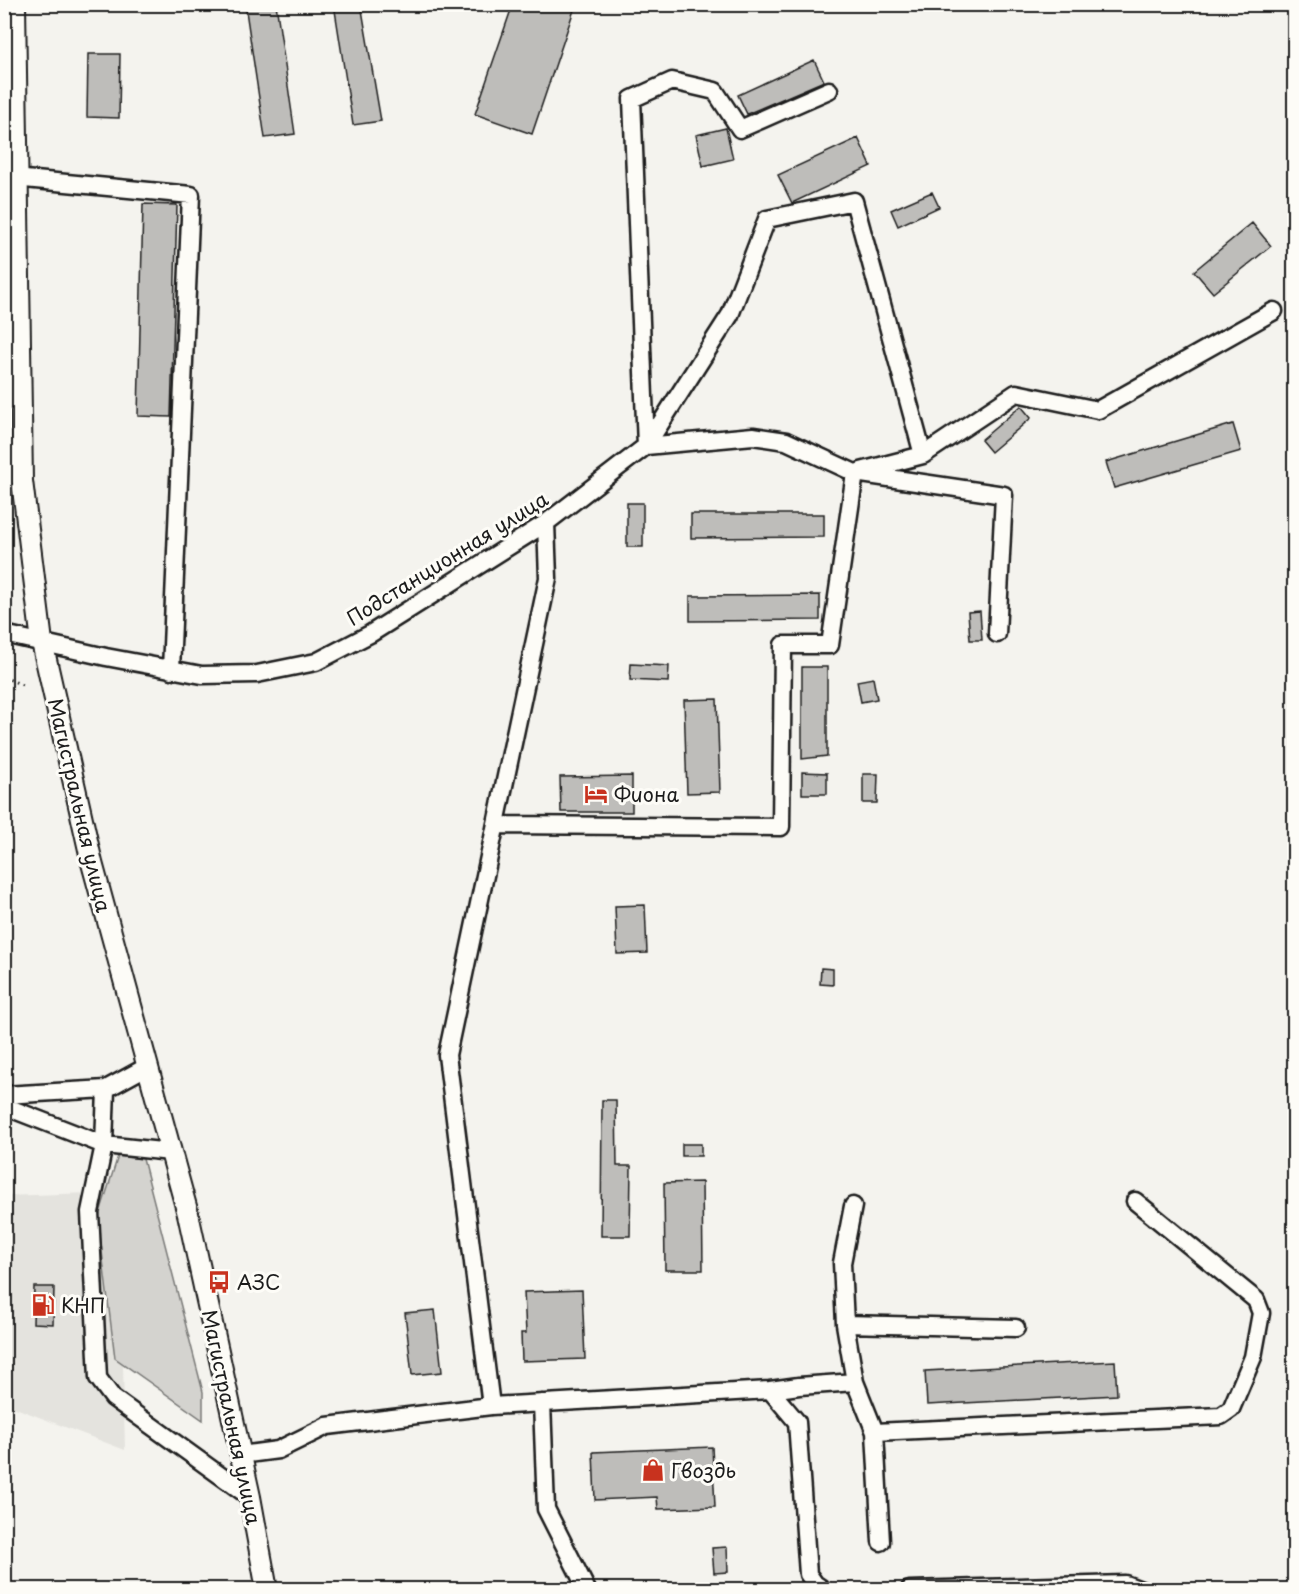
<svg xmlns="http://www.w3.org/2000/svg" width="1299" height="1594" font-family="'Playpen Sans',sans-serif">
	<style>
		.built { fill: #e4e3de }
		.green { fill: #d4d3cf; stroke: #787876; stroke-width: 1.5 }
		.building { fill: #bebdba; stroke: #1c1c1c; stroke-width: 1.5 }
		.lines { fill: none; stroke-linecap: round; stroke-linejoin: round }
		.minor-casing { stroke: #1c1c1c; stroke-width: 21 }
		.major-casing { stroke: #1c1c1c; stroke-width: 24 }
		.path { stroke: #1c1c1c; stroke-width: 3; stroke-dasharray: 1.5 4.5; stroke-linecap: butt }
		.minor { stroke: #fdfcf7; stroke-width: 16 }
		.major { stroke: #fdfcf7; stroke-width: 20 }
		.labels { text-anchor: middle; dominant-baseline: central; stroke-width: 6; stroke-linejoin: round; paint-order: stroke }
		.street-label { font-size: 20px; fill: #1c1c1c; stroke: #fdfcf7 }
		.poi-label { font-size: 20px; fill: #1c1c1c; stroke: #fdfcf7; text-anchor: start }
	</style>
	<rect width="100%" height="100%" fill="#f4f3ee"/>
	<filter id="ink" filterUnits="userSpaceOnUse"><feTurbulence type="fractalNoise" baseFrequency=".0167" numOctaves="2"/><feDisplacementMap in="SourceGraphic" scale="12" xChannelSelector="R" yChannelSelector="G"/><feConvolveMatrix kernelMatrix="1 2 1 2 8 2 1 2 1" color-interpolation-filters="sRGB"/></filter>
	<g filter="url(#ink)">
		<path class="built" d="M 119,1192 L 125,1450 L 5,1404 L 4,1196 Z"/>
		<path class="green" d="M 118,1156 L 143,1159 L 203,1392 L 203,1420 L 115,1358 L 98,1219 Z"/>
		<path class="building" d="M 245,4 L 276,4 L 295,134 L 265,138 Z
			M 334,4 L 361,4 L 381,121 L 353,125 Z
			M 513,4 L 576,4 L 532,134 L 475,114 Z
			M 88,54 L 120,54 L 119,118 L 87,117 Z
			M 814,60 L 824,81 L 747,114 L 738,95 Z
			M 726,128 L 733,159 L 703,166 L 696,135 Z
			M 858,138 L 871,166 L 792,203 L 778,175 Z
			M 932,192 L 939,207 L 898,226 L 891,210 Z
			M 143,204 L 177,205 L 171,417 L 138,416 Z
			M 1252,223 L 1271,246 L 1213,293 L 1194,271 Z
			M 1021,406 L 1031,418 L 991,452 L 981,440 Z
			M 1233,424 L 1241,451 L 1114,488 L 1106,462 Z
			M 627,503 L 643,503 L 643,547 L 627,547 Z
			M 691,514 L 824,514 L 824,537 L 691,538 Z
			M 820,595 L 820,620 L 690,621 L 690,596 Z
			M 980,611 L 982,640 L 970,640 L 968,612 Z
			M 631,664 L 669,666 L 668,682 L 630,680 Z
			M 802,667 L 827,667 L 827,756 L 802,759 Z
			M 873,678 L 877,699 L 861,702 L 857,681 Z
			M 717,699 L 720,792 L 687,793 L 684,700 Z
			M 802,772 L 827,773 L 827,794 L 802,794 Z
			M 863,774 L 878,774 L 877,803 L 863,803 Z
			M 632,776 L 632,812 L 561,812 L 560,777 Z
			M 645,905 L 647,953 L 617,954 L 615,906 Z
			M 821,968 L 833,969 L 833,985 L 820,984 Z
			M 602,1100 L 616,1100 L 617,1166 L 631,1166 L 630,1236 L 601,1236 Z
			M 682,1144 L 701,1144 L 701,1156 L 682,1156 Z
			M 702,1182 L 703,1270 L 665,1270 L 664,1183 Z
			M 34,1287 L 54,1287 L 53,1324 L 33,1323 Z
			M 582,1290 L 585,1359 L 522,1361 L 521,1333 L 526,1333 L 524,1292 Z
			M 435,1310 L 442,1372 L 412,1375 L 405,1313 Z
			M 1115,1361 L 1117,1395 L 927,1405 L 925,1371 Z
			M 712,1447 L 715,1507 L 658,1509 L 657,1497 L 595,1500 L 593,1452 Z
			M 727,1547 L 728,1572 L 714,1573 L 712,1548 Z"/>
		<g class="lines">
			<g class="minor-casing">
				<path id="minor" d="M 4,177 L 191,195 L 171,670
					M 646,446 L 730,315 L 767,219 L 854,201 L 923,455 L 861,471
					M 646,446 L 632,99 L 672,81 L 715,91 L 740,129 L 829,90
					M 923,455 L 1016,393 L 1098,410 L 1274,311
					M 4,634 L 106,657 L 202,675 L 257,674 L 316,662 L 370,634 L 546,523 L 646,446 L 753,436 L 786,441 L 855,473 L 1004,495 L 997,634
					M 496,825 L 781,827 L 783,645 L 830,645 L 855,473
					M 106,1089 L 104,1145 L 90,1212 L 98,1378 L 113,1398 L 250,1497
					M 4,1095 L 106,1089 L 148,1066
					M 4,1106 L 104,1145 L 171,1152
					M 845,1324 L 1016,1328
					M 855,1382 L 875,1432 L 881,1542
					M 770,1390 L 799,1386 L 855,1382 L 845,1324 L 842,1263 L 853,1206
					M 542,1403 L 546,1509 L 587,1590
					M 491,1406 L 447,1055 L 548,578 L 546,523
					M 875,1432 L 1221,1416 L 1231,1409 L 1253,1357 L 1261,1313 L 1256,1300 L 1135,1201
					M 240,1455 L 278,1450 L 327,1426 L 491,1406 L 770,1390 L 797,1422 L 808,1574 L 815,1584 L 824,1590
					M 909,1590 L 1125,1584 L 1141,1590"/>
			</g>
			<g class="major-casing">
				<path id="major" d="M 15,4 L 22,481 L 42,642 L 92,863 L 188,1214 L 250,1497 L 267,1590"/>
			</g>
			<path class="path" d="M 4,677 L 22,685"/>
			<use href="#minor" class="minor"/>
			<use href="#major" class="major"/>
		</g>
	</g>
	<defs>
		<g id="hotel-bare" transform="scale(1.8)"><path d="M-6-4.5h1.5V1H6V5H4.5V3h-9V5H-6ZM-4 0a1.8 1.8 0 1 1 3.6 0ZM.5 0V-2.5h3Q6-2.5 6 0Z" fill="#c8321e" stroke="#fdfcf7" stroke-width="2.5" paint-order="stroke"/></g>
		<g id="bus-bare" transform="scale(1.8)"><path d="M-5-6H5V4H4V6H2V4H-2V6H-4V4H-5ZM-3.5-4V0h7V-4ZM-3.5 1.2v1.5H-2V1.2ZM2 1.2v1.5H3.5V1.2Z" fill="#c8321e" stroke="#fdfcf7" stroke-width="2.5" paint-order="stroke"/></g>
		<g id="fuel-bare" transform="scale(1.8)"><path d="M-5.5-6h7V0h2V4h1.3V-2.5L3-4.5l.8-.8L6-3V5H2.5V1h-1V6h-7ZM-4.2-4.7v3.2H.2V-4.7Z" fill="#c8321e" stroke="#fdfcf7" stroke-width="2.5" paint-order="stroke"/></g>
		<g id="shop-bare" transform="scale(1.8)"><path d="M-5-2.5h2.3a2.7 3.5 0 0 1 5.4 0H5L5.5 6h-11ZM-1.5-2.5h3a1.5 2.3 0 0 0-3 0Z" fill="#c8321e" stroke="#fdfcf7" stroke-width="2.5" paint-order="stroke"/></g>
	</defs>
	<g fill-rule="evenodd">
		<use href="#hotel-bare" x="596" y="794"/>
		<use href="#bus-bare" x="219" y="1282"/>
		<use href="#fuel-bare" x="43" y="1305"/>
		<use href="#shop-bare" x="653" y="1470"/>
	</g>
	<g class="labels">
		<g class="street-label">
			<text transform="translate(447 558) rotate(-32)">Подстанционная улица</text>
			<text transform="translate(80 805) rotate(77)">Магистральная улица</text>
			<text transform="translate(232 1417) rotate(78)">Магистральная улица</text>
		</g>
		<g class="poi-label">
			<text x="614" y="794">Фиона</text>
			<text x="237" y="1282">АЗС</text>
			<text x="61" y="1305">КНП</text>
			<text x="671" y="1470">Гвоздь</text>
		</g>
	</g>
	<rect width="1299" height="1594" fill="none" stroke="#fdfcf7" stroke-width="24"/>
	<rect x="12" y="12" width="1275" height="1570" fill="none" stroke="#1c1c1c" stroke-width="2" filter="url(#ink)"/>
</svg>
